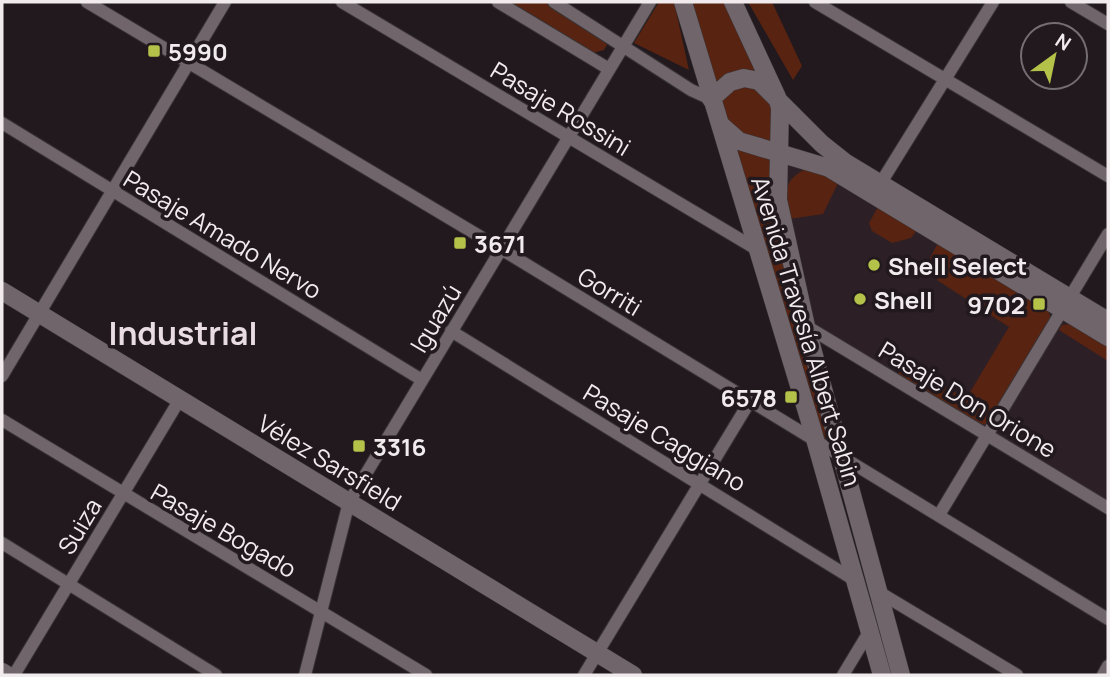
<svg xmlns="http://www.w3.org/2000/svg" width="1110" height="677" font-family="Manrope,sans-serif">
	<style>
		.built { fill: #2d1f26 }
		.green { fill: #592311 }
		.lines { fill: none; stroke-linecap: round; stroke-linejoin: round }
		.street-casing { stroke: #383335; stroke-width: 14 }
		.secondary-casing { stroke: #383335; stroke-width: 19 }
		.street { stroke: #6f656a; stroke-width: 12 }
		.secondary { stroke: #6f656a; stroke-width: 18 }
		.poi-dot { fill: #b4c24a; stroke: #21191d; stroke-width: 2.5 }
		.labels { text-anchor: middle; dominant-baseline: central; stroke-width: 7; stroke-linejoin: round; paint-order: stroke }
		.poi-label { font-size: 24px; font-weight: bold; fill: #f1ebee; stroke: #21191d; text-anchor: start }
		.street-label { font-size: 24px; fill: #f1ebee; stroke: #21191d }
		.district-label { font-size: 32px; font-weight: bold; fill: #e9dde3; stroke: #21191d }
	</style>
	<rect width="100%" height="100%" fill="#21191d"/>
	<path class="built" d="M 778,152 L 801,158 L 1108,337 L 1108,508 L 806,326 Z"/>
	<path class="green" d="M 509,2 L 551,2 L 608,43 L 604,50 L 593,53 Z
		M 659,2 L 674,2 L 689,70 L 634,43 Z
		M 683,2 L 733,2 L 769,74 L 777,170 L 841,455 L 815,441 Z
		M 748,2 L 772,2 L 802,66 L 793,80 Z
		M 806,169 L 821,173 L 838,183 L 823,214 L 789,219 C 785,195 782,180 806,169 Z
		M 878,207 L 917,230 L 911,238 L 892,243 L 872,231 L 869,223 Z
		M 938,243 L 1048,310 L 1051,319 L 989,424 L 977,425 L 896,377 L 905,362 L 966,399 L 1009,327 L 937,280 L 944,267 L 930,258 Z
		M 1072,324 L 1108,346 L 1108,361 L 1059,330 L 1062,325 Z"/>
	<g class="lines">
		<g class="street-casing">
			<path id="street" d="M 87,2 L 501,249 L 1108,619
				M 342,2 L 758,250
				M 498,2 L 609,69
				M 554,2 L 691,90 L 711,99
				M 815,2 L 1108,176
				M 1071,2 L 1108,24
				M 2,123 L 422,380
				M 877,189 L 993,2
				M 806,326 L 1108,508
				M 451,331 L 856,581
				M 2,376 L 225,2
				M 2,420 L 426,675
				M 939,515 L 1108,234
				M 2,543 L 216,675
				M 877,591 L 1017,675
				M 14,675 L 180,399
				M 305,675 L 349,502 L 650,2
				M 584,675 L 750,401
				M 843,675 L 869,632
				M 1103,675 L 1108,666"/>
		</g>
		<g class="secondary-casing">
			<path id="secondary" d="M 683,2 L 811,425 L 882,675
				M 733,2 L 777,97 L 780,108 L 778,200 L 806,326 L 901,675
				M 711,99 L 730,82 L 744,78 L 759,81 L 822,144 L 846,163 L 1108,321
				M 722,126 L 739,141 L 829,168 L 1108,337
				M 2,291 L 633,675
				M 2,672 L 7,675"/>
		</g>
		<use href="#street" class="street"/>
		<use href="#secondary" class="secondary"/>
	</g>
	<g class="poi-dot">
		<rect x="147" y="44" width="14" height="14" rx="3.5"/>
		<rect x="453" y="236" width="14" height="14" rx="3.5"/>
		<circle cx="874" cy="265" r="7"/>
		<circle cx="860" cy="299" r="7"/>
		<rect x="1032" y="297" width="14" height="14" rx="3.5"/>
		<rect x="784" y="390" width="14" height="14" rx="3.5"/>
		<rect x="352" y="439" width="14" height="14" rx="3.5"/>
	</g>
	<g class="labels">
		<g class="poi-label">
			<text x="168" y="51">5990</text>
			<text x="474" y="243">3671</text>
			<text x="888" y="265">Shell Select</text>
			<text x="874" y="299">Shell</text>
			<text x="1025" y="304" text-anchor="end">9702</text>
			<text x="777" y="397" text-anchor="end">6578</text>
			<text x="373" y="446">3316</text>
		</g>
		<g class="street-label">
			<text transform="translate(561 108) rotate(31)">Pasaje Rossini</text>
			<text transform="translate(223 234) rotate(31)">Pasaje Amado Nervo</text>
			<text transform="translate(610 291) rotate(31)">Gorriti</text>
			<text transform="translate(435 318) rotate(-59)">Iguazú</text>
			<text transform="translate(807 331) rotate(73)">Avenida Travesía Albert Sabin</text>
			<text transform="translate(968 399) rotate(31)">Pasaje Don Orione</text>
			<text transform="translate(665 437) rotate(31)">Pasaje Caggiano</text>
			<text transform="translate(330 462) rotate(31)">Vélez Sarsfield</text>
			<text transform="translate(79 526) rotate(-59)">Suiza</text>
			<text transform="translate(224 530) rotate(30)">Pasaje Bogado</text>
		</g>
		<g class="district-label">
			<text x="183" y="333">Industrial</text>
		</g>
	</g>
	<rect width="1110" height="677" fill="none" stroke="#f1ebee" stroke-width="7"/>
	<g transform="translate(1054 56) rotate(33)"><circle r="33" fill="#21191d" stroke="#746d71" stroke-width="2"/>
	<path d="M0-5L12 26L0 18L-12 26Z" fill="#b4c24a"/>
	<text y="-10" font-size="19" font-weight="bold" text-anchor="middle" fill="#f1ebee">N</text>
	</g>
</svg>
